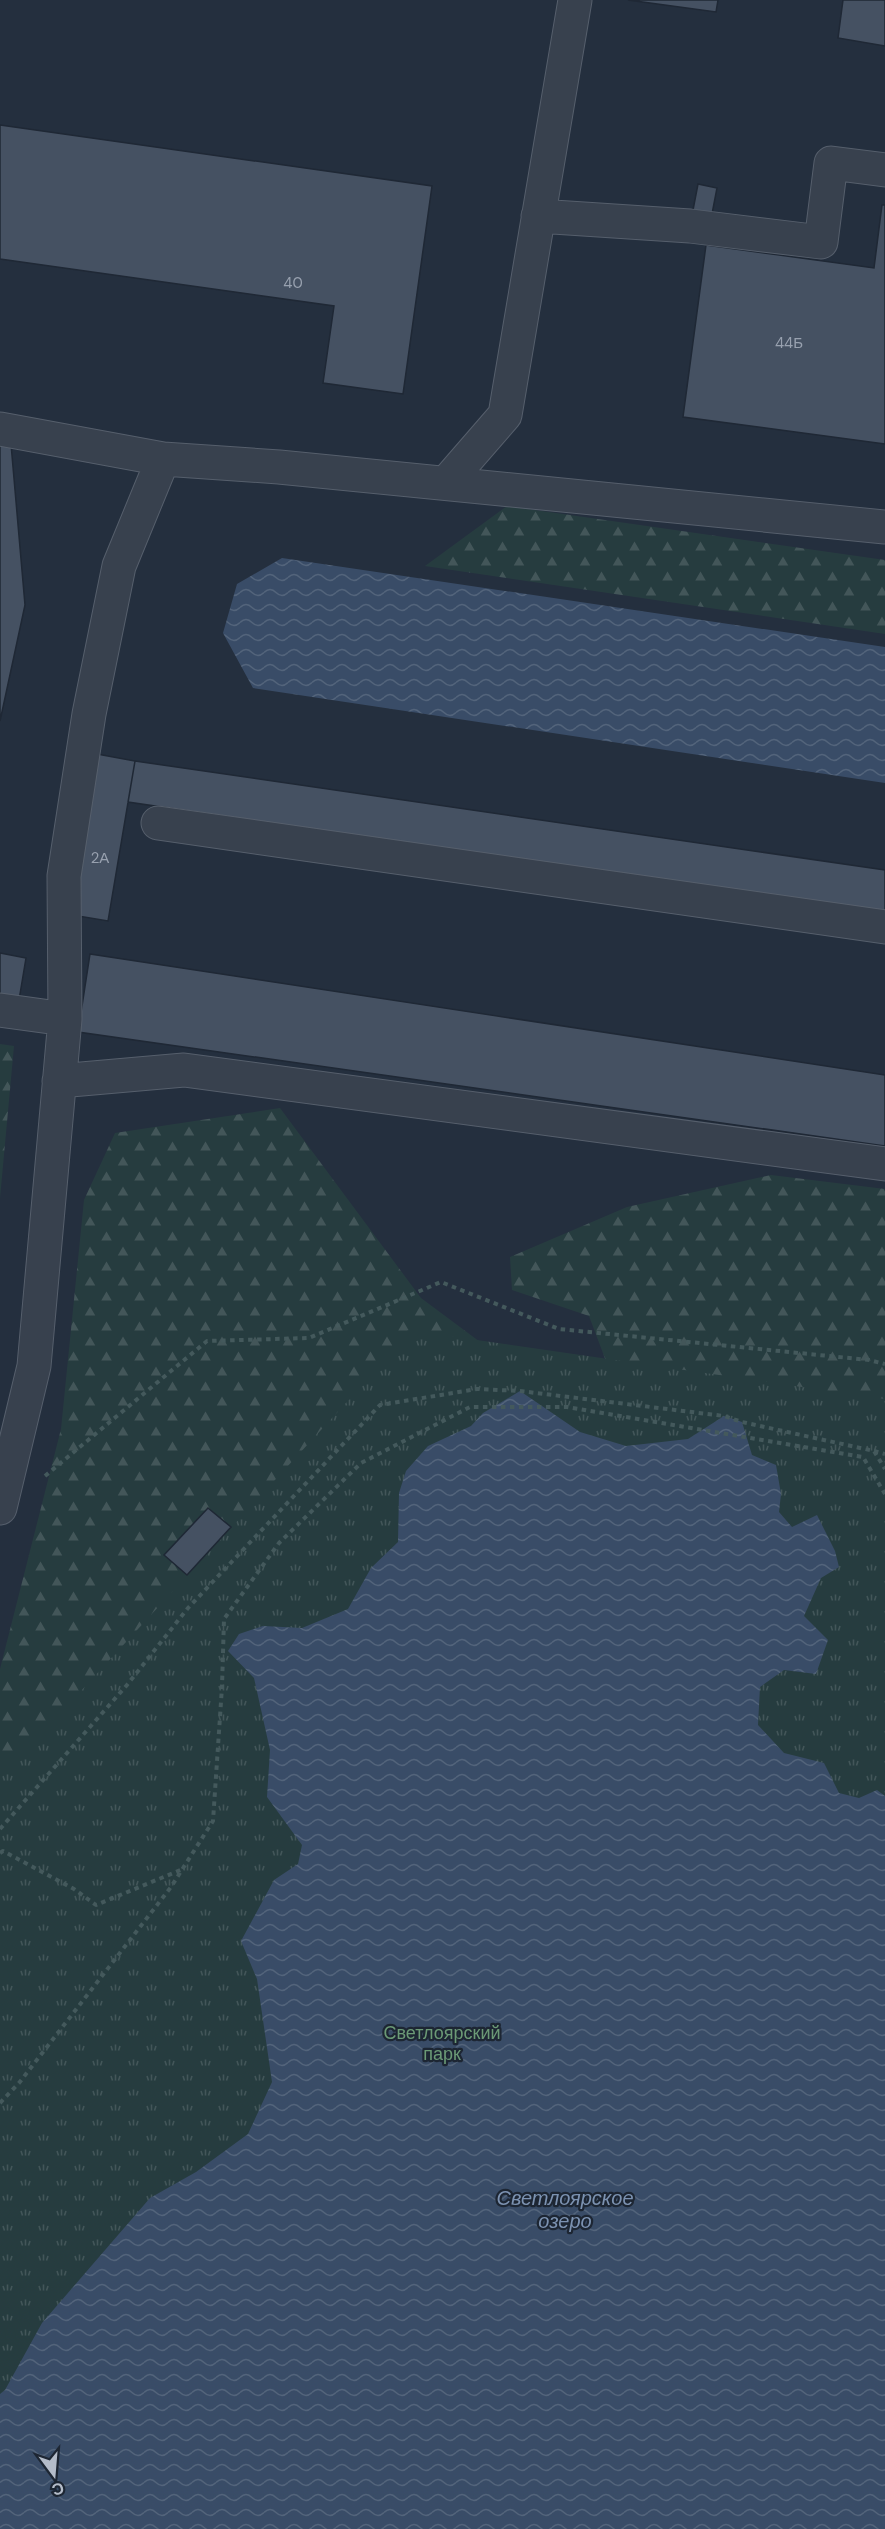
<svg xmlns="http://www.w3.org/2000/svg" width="885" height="2529" font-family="'DM Sans',sans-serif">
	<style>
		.forest { fill: url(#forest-firs) }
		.park { fill: url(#park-tufts) }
		.water { fill: url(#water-waves) }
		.building { fill: #455162; stroke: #1f2835; stroke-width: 1.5 }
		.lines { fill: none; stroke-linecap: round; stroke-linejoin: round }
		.minor-casing { stroke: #565f6c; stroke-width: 35 }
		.path { stroke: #44595c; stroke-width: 4; stroke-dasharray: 4.5 4.5; stroke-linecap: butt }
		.minor { stroke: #38414e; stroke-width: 33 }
		.labels { text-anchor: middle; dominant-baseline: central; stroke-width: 4.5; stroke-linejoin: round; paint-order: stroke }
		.number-label { font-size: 15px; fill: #98a1af }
		.park-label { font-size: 18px; fill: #6b9a76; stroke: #1d2633 }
		.water-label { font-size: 20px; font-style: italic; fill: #7c92b1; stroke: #1d2633 }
	</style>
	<defs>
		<pattern id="forest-firs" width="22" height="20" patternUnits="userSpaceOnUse" patternTransform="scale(1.5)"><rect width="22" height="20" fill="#263c3f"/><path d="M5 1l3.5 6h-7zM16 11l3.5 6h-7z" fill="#435659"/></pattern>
		<pattern id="park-tufts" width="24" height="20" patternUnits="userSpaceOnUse" patternTransform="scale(1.5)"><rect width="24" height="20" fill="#263c3f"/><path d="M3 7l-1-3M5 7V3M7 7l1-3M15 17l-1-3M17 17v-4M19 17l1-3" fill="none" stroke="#435659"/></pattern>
		<pattern id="water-waves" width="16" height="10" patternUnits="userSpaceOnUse" patternTransform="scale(1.5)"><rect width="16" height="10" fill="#394c67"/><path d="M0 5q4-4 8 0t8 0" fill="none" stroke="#53647b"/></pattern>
	</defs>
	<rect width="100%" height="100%" fill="#242f3e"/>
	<path class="forest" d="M 507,506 L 885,560 L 885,634 L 425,566 Z
		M 0,1044 L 14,1046 L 0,1198 Z
		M 280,1108 L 421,1298 L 523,1374 L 0,1810 L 0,1669 L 61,1429 L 84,1200 L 115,1133 Z
		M 771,1175 L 885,1189 L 885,1434 L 612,1377 L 589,1316 L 512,1290 L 510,1257 L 627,1207 Z"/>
	<path class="park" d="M 407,1330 L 885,1399 L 885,2529 L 0,2529 L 0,1779 L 367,1380 Z"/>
	<path class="water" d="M 282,558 L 885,647 L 885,783 L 253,688 L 223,633 L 237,584 Z
		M 520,1391 L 580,1432 L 626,1446 L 688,1439 L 724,1416 L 742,1422 L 752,1455 L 776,1465 L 781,1494 L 779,1512 L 792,1527 L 817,1515 L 835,1551 L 839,1567 L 821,1578 L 804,1616 L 828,1640 L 816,1674 L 784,1670 L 760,1687 L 758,1725 L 784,1753 L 824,1763 L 839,1793 L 859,1798 L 877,1790 L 885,1796 L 885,2529 L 0,2529 L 0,2394 L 5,2390 L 42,2323 L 150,2198 L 196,2172 L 248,2134 L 272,2082 L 257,1979 L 241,1941 L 274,1880 L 298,1864 L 302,1845 L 267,1797 L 270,1750 L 254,1678 L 228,1651 L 239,1634 L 263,1626 L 302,1628 L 348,1609 L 371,1568 L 398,1542 L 399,1493 L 406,1471 L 428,1446 L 471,1426 L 483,1413 Z"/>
	<path class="building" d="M 628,0 L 718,0 L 716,12 Z
		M 843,0 L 885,0 L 885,46 L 838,38 Z
		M 0,125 L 432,186 L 403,394 L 323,383 L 334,306 L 0,259 Z
		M 698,184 L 717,188 L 712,214 L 693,210 Z
		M 882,205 L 885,205 L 885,444 L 683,417 L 706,245 L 874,268 Z
		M 11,444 L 25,605 L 0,721 L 0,445 Z
		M 97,754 L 135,761 L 108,921 L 72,915 Z
		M 135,761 L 885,870 L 885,913 L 128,802 Z
		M 0,953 L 26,958 L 19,1000 L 0,997 Z
		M 90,954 L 885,1075 L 885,1146 L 78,1032 Z
		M 208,1508 L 231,1527 L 187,1575 L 164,1555 Z"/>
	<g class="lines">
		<g class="minor-casing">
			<path id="minor" d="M 538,216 L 690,226 L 821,242 L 831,163 L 885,170
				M 0,429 L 163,459
				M 446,483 L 505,415 L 575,0
				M 158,823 L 885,927
				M 0,1010 L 65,1019
				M 59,1081 L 184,1070 L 885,1164
				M 0,1508 L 34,1366 L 65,1019 L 64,876 L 89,714 L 119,566 L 163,459 L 279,467 L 885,527"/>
		</g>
		<path class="path" d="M 874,1451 L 885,1454
			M 45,1476 L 207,1341 L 309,1338 L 441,1282 L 559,1329 L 869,1360 L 885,1364
			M 0,1829 L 127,1685 L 188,1608 L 380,1405 L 477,1389 L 520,1391 L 724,1416 L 742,1422 L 874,1451 L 885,1469
			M 0,1853 L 3,1851 L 74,1889 L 96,1905 L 183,1869
			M 0,2103 L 19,2083 L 171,1887 L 213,1821 L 222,1687 L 224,1619 L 279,1543 L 361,1463 L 470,1407 L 567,1407 L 863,1457 L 885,1494"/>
		<use href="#minor" class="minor"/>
	</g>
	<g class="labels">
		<g class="number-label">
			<text x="293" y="283">40</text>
			<text x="789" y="343">44Б</text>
			<text x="100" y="858">2А</text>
		</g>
		<g class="park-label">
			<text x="442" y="2033">Светлоярский<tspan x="442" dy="21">парк</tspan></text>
		</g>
		<g class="water-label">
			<text x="565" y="2198">Светлоярское<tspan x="565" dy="23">озеро</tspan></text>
		</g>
	</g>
	<g transform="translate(54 2475) rotate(164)" stroke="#1d2633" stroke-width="4.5" paint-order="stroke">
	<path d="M0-4.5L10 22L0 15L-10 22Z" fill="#b4bcc9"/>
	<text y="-9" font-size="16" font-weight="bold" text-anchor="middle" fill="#b4bcc9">С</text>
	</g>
</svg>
